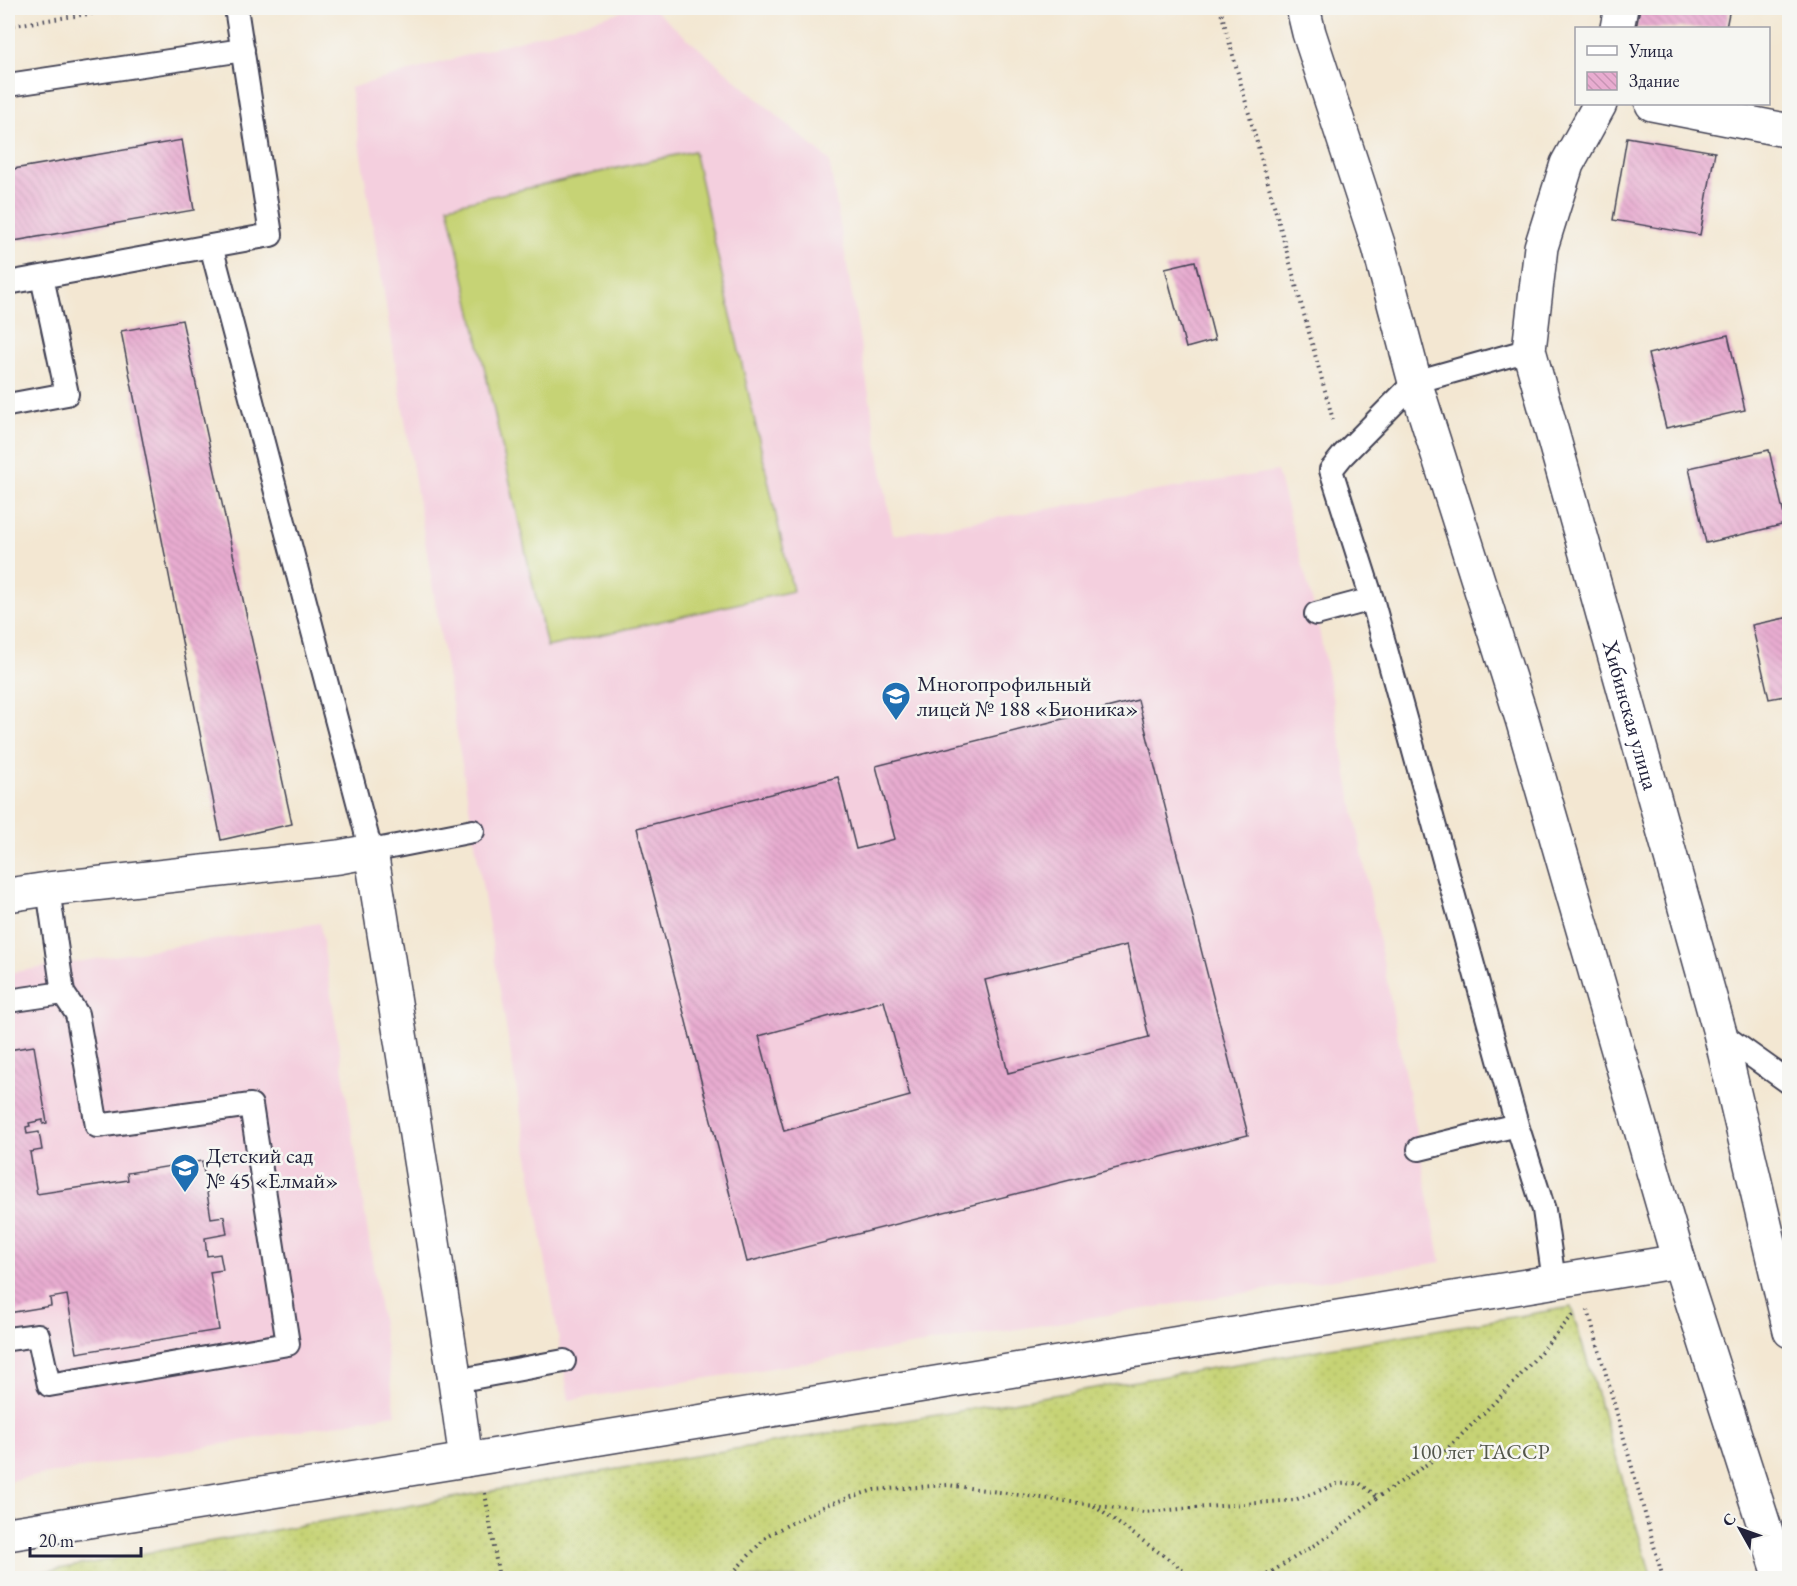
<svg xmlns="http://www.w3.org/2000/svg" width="1797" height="1586" font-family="'EB Garamond',serif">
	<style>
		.built { fill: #f4cfde }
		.grass { fill: url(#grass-dots); stroke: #747a58; stroke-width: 1.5 }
		.garden { fill: #c6d374; stroke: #747a58; stroke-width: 1.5 }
		.building { fill: url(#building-back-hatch); fill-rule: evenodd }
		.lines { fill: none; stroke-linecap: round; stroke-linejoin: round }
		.service-casing { stroke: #414052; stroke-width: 26 }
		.minor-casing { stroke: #414052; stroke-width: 36 }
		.path { stroke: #414052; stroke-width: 4; stroke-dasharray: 1.5 4.5; stroke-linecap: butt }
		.service { stroke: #fff; stroke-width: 22 }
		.minor { stroke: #fff; stroke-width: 33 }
		.labels { text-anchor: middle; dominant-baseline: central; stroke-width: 5; stroke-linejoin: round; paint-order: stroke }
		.poi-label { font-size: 22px; fill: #22223b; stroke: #f6f6f2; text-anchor: start }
		.street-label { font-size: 22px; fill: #22223b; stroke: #f6f6f2 }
		.park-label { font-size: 22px; fill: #53574c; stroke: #f6f6f2 }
	</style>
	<defs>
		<pattern id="grass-dots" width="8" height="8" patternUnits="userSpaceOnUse" patternTransform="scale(1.5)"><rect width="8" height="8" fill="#c6d374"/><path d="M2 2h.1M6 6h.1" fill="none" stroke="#aab565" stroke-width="1.8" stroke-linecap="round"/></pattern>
		<pattern id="building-back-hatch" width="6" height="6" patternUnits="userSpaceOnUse" patternTransform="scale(1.5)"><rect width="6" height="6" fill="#e8acd0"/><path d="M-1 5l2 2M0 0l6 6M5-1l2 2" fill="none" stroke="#c794b4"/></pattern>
	</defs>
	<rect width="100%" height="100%" fill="#f6f6f2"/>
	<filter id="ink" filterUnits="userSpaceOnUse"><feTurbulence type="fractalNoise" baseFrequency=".0167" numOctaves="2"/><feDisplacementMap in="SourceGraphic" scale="12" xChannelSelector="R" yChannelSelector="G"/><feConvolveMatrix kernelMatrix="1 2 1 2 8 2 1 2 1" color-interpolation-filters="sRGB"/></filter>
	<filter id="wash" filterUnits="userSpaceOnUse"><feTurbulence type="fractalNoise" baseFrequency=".008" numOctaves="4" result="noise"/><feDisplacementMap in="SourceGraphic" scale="24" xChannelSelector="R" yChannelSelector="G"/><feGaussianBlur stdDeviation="1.35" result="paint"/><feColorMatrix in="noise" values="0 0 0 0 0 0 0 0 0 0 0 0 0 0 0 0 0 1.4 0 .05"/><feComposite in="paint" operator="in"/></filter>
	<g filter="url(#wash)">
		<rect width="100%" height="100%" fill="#f3e7d2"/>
		<path class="built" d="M 635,8 L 652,8 L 829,160 L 893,535 L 1277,471 L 1316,614 L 1441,1262 L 569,1400 L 473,831 L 350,88 Z
			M 320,923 L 396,1414 L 8,1481 L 8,973 Z"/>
		<path class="grass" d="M 1571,1307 L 1652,1578 L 8,1578 L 536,1483 Z"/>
		<path class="garden" d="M 694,151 L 793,591 L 547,647 L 448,206 Z"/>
		<g id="blocks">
			<path class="building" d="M 1640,8 L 1730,8 L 1726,28 L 1636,28 Z
				M 1627,137 L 1715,152 L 1700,235 L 1613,220 Z
				M 182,140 L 194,210 L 8,242 L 8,170 Z
				M 1195,261 L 1215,340 L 1186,348 L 1165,268 Z
				M 182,320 L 292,824 L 221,840 L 121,331 Z
				M 1728,335 L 1745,410 L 1666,428 L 1648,354 Z
				M 1769,450 L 1786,524 L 1706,543 L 1689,468 Z
				M 1790,617 L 1790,695 L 1769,699 L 1752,625 Z
				M 1138,700 L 1248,1135 L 747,1262 L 637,828 L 838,777 L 856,849 L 895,839 L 876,766 ZM 1127,945 L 1149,1037 L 1008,1073 L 985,980 ZM 884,1001 L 910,1096 L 784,1131 L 759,1036 Z
				M 34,1046 L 47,1123 L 43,1124 L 43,1120 L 29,1123 L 30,1126 L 26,1127 L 27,1134 L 39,1132 L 42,1150 L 30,1152 L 37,1194 L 128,1180 L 127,1173 L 202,1161 L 211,1218 L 224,1216 L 227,1234 L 205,1238 L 207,1256 L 220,1254 L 223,1270 L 210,1272 L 219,1330 L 77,1353 L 67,1295 L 50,1298 L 51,1306 L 8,1313 L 8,1050 Z"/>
		</g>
	</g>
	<g filter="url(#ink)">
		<use href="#blocks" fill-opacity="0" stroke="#414052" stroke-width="1.5"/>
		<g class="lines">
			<g class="service-casing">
				<path id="service" d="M 8,85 L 243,50
					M 211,246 L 371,851 L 473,831
					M 8,283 L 271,235 L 236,8
					M 1529,350 L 1415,382 L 1343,455 L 1331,470 L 1372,599 L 1517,1125 L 1544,1210 L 1554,1281
					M 8,405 L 67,394 L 42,277
					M 1316,614 L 1372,599
					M 8,1001 L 63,993 L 48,889
					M 1720,1033 L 1790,1083
					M 1419,1149 L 1517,1125
					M 8,1339 L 38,1335 L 49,1385 L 288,1344 L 251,1105 L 97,1126 L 77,1014 L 63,993
					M 455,1381 L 564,1361"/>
			</g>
			<g class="minor-casing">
				<g id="minor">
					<path d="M 1303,8 L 1309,33 L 1379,247 L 1415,382 L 1522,719 L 1679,1261 L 1781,1578"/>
					<path d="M 1617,28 L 1621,8"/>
					<path id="s1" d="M 1600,104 L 1567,164 L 1541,247 L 1529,350 L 1720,1033 L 1790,1331"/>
					<path d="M 1652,104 L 1790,131"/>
					<path d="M 8,895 L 48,889 L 339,857 L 371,851 L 455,1381 L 466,1460"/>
					<path d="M 8,1534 L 503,1454 L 1679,1261"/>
				</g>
			</g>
			<path class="path" d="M 1220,8 L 1333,420
				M 8,26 L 128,8
				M 1588,1310 L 1663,1578
				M 485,1493 L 499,1578
				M 1094,1506 L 1174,1563 L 1192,1578
				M 728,1578 L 768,1535 L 829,1504 L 874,1490 L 948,1485 L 1144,1512 L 1295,1500 L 1337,1484 L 1359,1483 L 1378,1497
				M 1256,1578 L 1265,1576 L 1332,1534 L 1378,1497 L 1442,1454 L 1510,1387 L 1573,1315"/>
			<use href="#service" class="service"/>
			<use href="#minor" class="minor"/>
		</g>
	</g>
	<defs>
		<g id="school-pin" transform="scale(1.5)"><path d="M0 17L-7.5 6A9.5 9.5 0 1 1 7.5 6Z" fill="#1f6fb2" stroke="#f6f6f2"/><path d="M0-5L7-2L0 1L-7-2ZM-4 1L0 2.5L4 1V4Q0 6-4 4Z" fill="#fff"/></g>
	</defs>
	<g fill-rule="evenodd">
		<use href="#school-pin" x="896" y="696"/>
		<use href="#school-pin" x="185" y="1168"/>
	</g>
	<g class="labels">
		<g class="poi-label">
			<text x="917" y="683">Многопрофильный<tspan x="917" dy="25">лицей № 188 «Бионика»</tspan></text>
			<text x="206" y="1155">Детский сад<tspan x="206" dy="25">№ 45 «Елмай»</tspan></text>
		</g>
		<g class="street-label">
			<text stroke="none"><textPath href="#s1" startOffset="638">Хибинская улица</textPath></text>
		</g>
		<g class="park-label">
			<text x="1480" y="1451">100 лет ТАССР</text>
		</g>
	</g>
	<rect width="1797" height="1586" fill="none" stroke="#f6f6f2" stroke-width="30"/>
	<rect x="1575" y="27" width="195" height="78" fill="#f6f6f2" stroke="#a1a1a9" stroke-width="1.5"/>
	<rect x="1587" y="46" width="30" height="9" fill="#ffffff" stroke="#a1a1a9" stroke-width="1.5"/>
	<text x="1629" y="57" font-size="18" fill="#22223b">Улица</text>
	<rect x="1587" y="72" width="30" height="18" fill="url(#building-back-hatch)" stroke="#a1a1a9" stroke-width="1.5"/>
	<text x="1629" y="87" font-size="18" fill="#22223b">Здание</text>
	<g transform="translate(1740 1529) rotate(310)" stroke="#f6f6f2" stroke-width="4.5" paint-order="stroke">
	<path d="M0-4.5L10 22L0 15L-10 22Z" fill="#22223b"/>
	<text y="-9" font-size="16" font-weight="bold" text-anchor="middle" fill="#22223b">С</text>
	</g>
	<path d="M30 1547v9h111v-9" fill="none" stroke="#22223b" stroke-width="3"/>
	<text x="39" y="1547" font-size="18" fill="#22223b" stroke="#f6f6f2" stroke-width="4.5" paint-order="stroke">20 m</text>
</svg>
